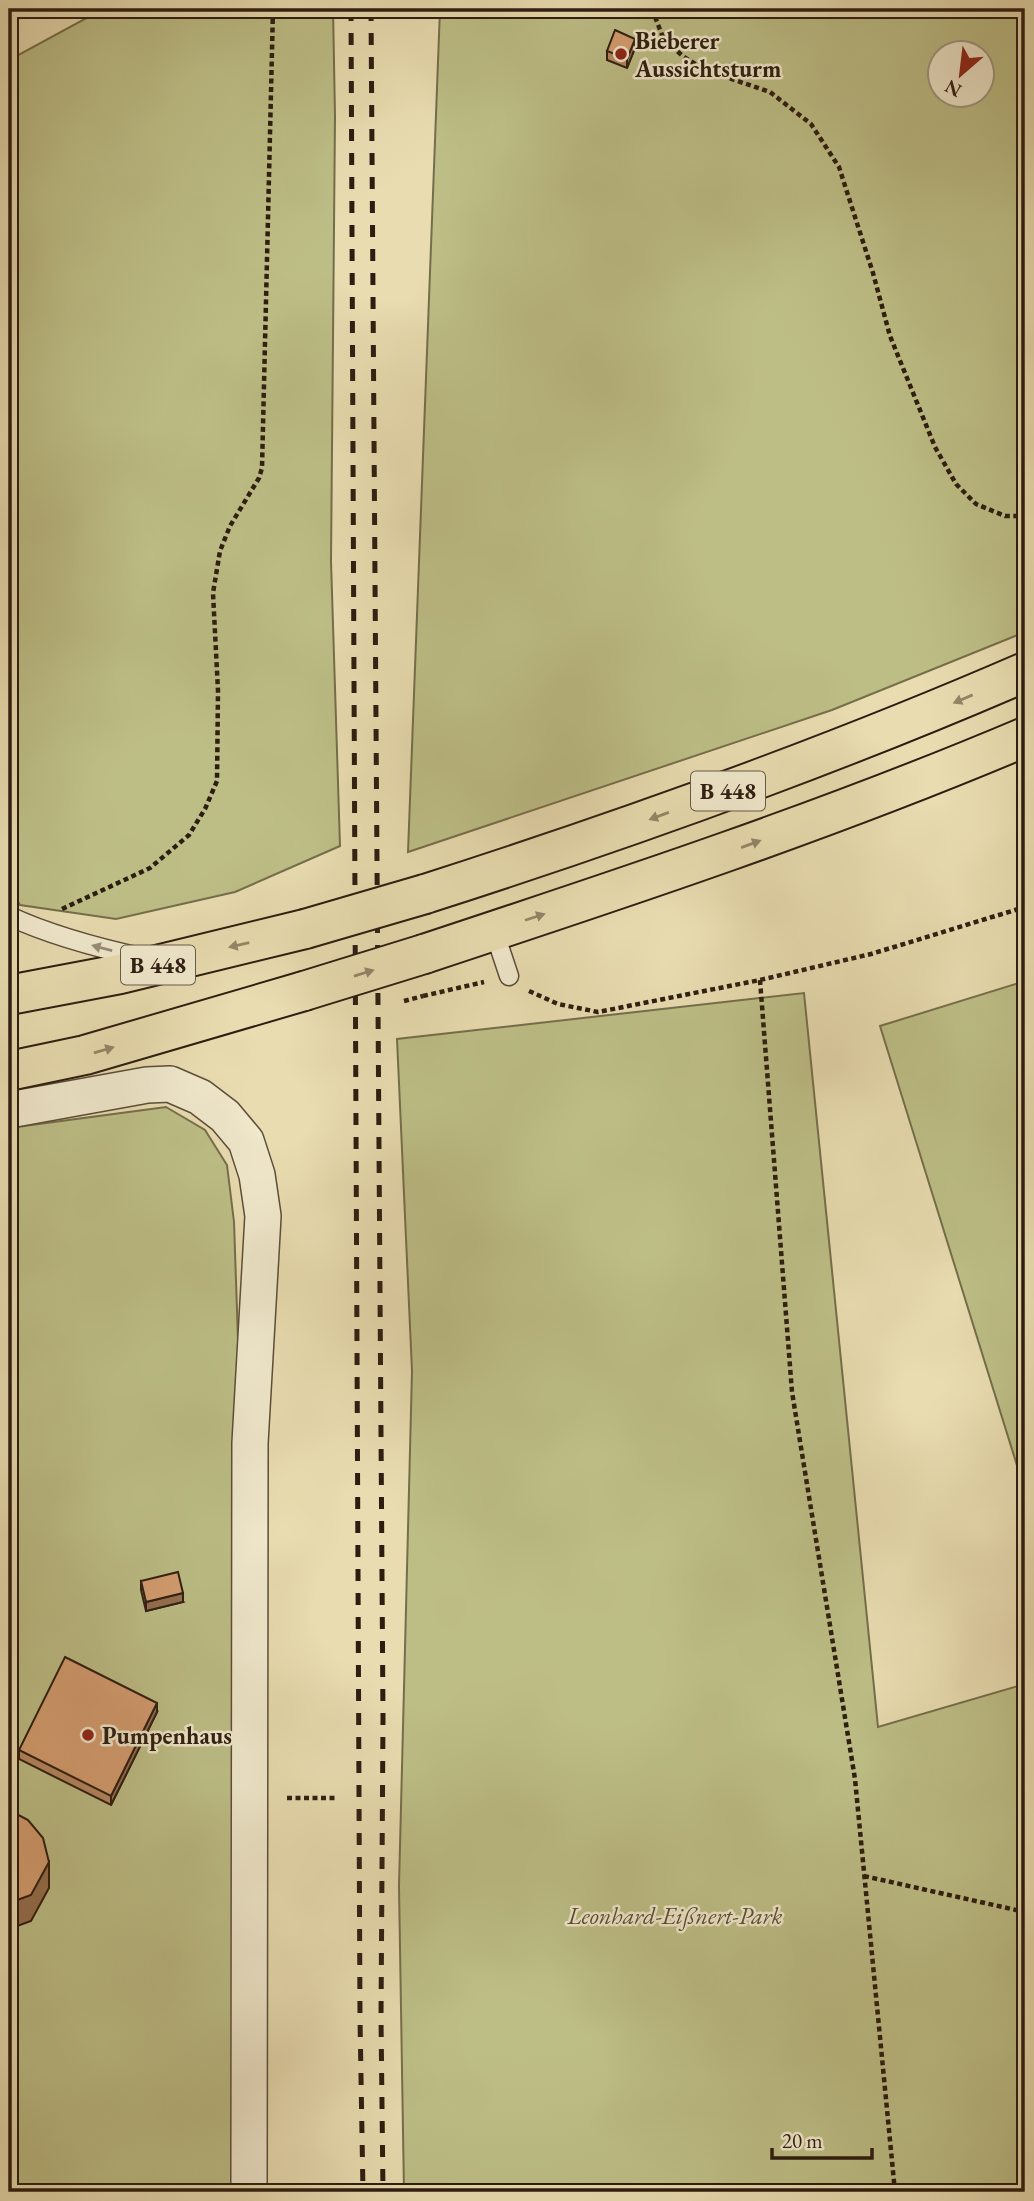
<svg xmlns="http://www.w3.org/2000/svg" width="1034" height="2201" font-family="'EB Garamond',serif">
	<style>
		.green { fill: #bdbe86; stroke: #756e4c; stroke-width: 2; fill-rule: evenodd }
		.lines { fill: none; stroke-linecap: round; stroke-linejoin: round }
		.lane-casing { stroke: #5c4d39; stroke-width: 21 }
		.street-casing { stroke: #5c4d39; stroke-width: 38 }
		.primary-casing { stroke: #2d1d11; stroke-width: 42 }
		.path { stroke: #2d1d11; stroke-width: 4.5; stroke-dasharray: 5 3.5; stroke-linecap: butt }
		.lane { stroke: #f0e8cc; stroke-width: 18 }
		.street { stroke: #f0e8cc; stroke-width: 35 }
		.primary { stroke: #e8dcb0; stroke-width: 38 }
		.rail { stroke: #2d1d11; stroke-width: 5; stroke-dasharray: 12 12; stroke-linecap: butt }
		.primary-bridge-casing { stroke: #2d1d11; stroke-width: 42; stroke-linecap: butt }
		.path-bridge { stroke: #2d1d11; stroke-width: 4.5; stroke-dasharray: 5 3.5; stroke-linecap: butt }
		.primary-bridge { stroke: #e8dcb0; stroke-width: 38 }
		.wall { fill: #b68760; stroke: #2d1d11; stroke-width: 2 }
		.shaded-wall { fill: #946e4e; stroke: #2d1d11; stroke-width: 2 }
		.building { fill: #d49d70; stroke: #2d1d11; stroke-width: 2 }
		.oneway { fill: #948668 }
		.oneway2 { fill: #988d78 }
		.poi-dot { fill: #8f2418; stroke: #f0e8cc; stroke-width: 2.5 }
		.labels { text-anchor: middle; dominant-baseline: central; stroke-width: 5; stroke-linejoin: round; paint-order: stroke }
		.shield { fill: #f0e8cc; stroke: #685a49; stroke-width: 2 }
		.shield-label { font-size: 23px; font-weight: bold; fill: #2d1d11 }
		.poi-label { font-size: 24px; font-weight: bold; fill: #2d1d11; stroke: #f0e8cc; text-anchor: start }
		.park-label { font-size: 24px; font-style: italic; fill: #584d34; stroke: #f0e8cc }
	</style>
	<rect width="100%" height="100%" fill="#e8dcb0"/>
	<filter id="stains"><feTurbulence type="fractalNoise" baseFrequency=".00286" numOctaves="4"/><feColorMatrix values="0 0 0 0 .2 0 0 0 0 .09 0 0 0 0 .02 0 0 0 .5 -.17"/></filter>
	<radialGradient id="worn" r=".72"><stop offset=".6" stop-color="#630" stop-opacity="0"/><stop offset="1" stop-color="#630" stop-opacity=".3"/></radialGradient>
	<path class="green" d="M 103,9 L 333,9 L 335,116 L 331,561 L 340,846 L 235,892 L 116,919 L 20,905 L 9,886 L 9,60 Z
		M 440,9 L 1025,9 L 1025,632 L 832,710 L 408,852 ZM 940,52 L 982,52 L 982,94 L 940,94 Z
		M 1025,981 L 1025,1491 L 880,1026 Z
		M 804,993 L 878,1727 L 1025,1684 L 1025,2192 L 404,2192 L 399,1886 L 412,1371 L 397,1039 Z
		M 166,1107 L 205,1130 L 227,1165 L 234,1222 L 267,2192 L 9,2192 L 9,1128 Z"/>
	<g class="lines">
		<g class="lane-casing">
			<path id="lane" d="M 9,916 C 52,936 98,948 144,958
				M 494,931 L 509,976"/>
		</g>
		<g class="street-casing">
			<path id="street" d="M 9,1110 L 147,1085 L 170,1084 L 200,1097 L 225,1116 L 246,1141 L 257,1175 L 263,1216 L 250,1443 L 249,2192"/>
		</g>
		<g class="primary-casing">
			<path id="primary" d="M 425,894 C 628,829 829,757 1025,672
				M 424,954 C 627,887 829,820 1025,737
				M 9,995 L 120,974 L 305,929
				M 9,1071 L 85,1055 L 304,991"/>
		</g>
		<path class="path" d="M 652,9 L 664,40 L 684,57 L 705,70 L 770,92 L 811,124 L 839,167 L 873,273 L 890,336 L 935,447 L 956,484 L 976,504 L 1005,516 L 1025,516
			M 62,909 L 150,868 L 189,835 L 205,809 L 217,781 L 218,691 L 213,593 L 220,551 L 230,526 L 259,478 L 262,468 L 273,9
			M 760,980 L 792,1392 L 855,1779 L 895,2192
			M 529,991 L 558,1004 L 598,1012 L 760,980 L 871,954 L 1025,907
			M 423,996 L 484,982
			M 287,1798 L 337,1798
			M 864,1876 L 1025,1912"/>
		<use href="#lane" class="lane"/>
		<use href="#street" class="street"/>
		<use href="#primary" class="primary"/>
		<path class="rail" d="M 351,9 L 360,2019 L 363,2192
			M 371,9 L 383,1718 L 381,2018 L 383,2192"/>
		<g class="primary-bridge-casing">
			<path id="primary-bridge" d="M 305,929 L 425,894
				M 304,991 L 424,954"/>
		</g>
		<path class="path-bridge" d="M 404,1001 L 423,996"/>
		<use href="#primary-bridge" class="primary-bridge"/>
	</g>
	<path class="wall" d="M 635,48 L 627,68 L 607,60 L 607,51 Z
		M 141,1581 L 183,1602 L 146,1611 L 141,1590 Z
		M 157,1712 L 111,1805 L 19,1759 L 19,1750 Z"/>
	<path class="shaded-wall" d="M 635,39 L 635,48 L 627,68 L 627,59 Z
		M 183,1593 L 183,1602 L 146,1611 L 146,1602 Z
		M 157,1703 L 157,1712 L 111,1805 L 111,1796 Z
		M 49,1862 L 49,1888 L 31,1921 L 9,1929 L 9,1903 Z"/>
	<path class="building" d="M 615,30 L 635,39 L 627,59 L 607,51 Z
		M 178,1572 L 183,1593 L 146,1602 L 141,1581 Z
		M 65,1657 L 157,1703 L 111,1796 L 19,1750 Z
		M 9,1810 L 28,1820 L 43,1838 L 49,1862 L 31,1895 L 9,1903 Z"/>
	<defs><path id="oneway-solid" d="M-6-.8H1V-3.2L6.5 0L1 3.2V.8H-6Z" transform="scale(1.75)"/></defs>
	<g class="oneway">
		<use href="#oneway-solid" transform="translate(963 699) rotate(157)"/>
		<use href="#oneway-solid" transform="translate(659 816) rotate(160)"/>
		<use href="#oneway-solid" transform="translate(751 844) rotate(-20)"/>
		<use href="#oneway-solid" transform="translate(535 917) rotate(-18)"/>
		<use href="#oneway-solid" transform="translate(239 945) rotate(167)"/>
		<use href="#oneway-solid" transform="translate(364 973) rotate(-17)"/>
		<use href="#oneway-solid" transform="translate(104 1050) rotate(-16)"/>
	</g>
	<use class="oneway2" href="#oneway-solid" transform="translate(102 948) rotate(-165)"/>
	<g class="poi-dot">
		<circle cx="621" cy="54" r="7"/>
		<circle cx="88" cy="1735" r="7"/>
	</g>
	<g class="labels">
		<g class="shield">
			<rect x="691" y="771.5" width="74" height="39" rx="5"/>
			<rect x="121" y="945.5" width="74" height="39" rx="5"/>
		</g>
		<g class="shield-label">
			<text x="728" y="791">B 448</text>
			<text x="158" y="965">B 448</text>
		</g>
		<g class="poi-label">
			<text x="635" y="40">Bieberer<tspan x="635" dy="28">Aussichtsturm</tspan></text>
			<text x="102" y="1735">Pumpenhaus</text>
		</g>
		<g class="park-label">
			<text x="675" y="1915">Leonhard-Eißnert-Park</text>
		</g>
	</g>
	<rect width="1034" height="2201" fill="none" stroke="#e8dcb0" stroke-width="35"/>
	<rect x="10" y="10" width="1013" height="2180" fill="none" stroke="#2d1d11" stroke-width="3.5"/>
	<rect x="18" y="18" width="999" height="2166" fill="none" stroke="#2d1d11" stroke-width="2"/>
	<g transform="translate(961 74) rotate(208)"><circle r="33" fill="#f0e8cc" stroke="#a29781" stroke-width="2"/>
	<path d="M0-5L12 26L0 18L-12 26Z" fill="#8f2418"/>
	<text y="-10" font-size="19" font-weight="bold" text-anchor="middle" fill="#2d1d11">N</text>
	</g>
	<path d="M772 2148v10h100v-10" fill="none" stroke="#2d1d11" stroke-width="3.5"/>
	<text x="782" y="2148" font-size="21" fill="#2d1d11" stroke="#f0e8cc" stroke-width="5" paint-order="stroke">20 m</text>
	<rect width="100%" height="100%" filter="url(#stains)"/>
	<rect width="100%" height="100%" fill="url(#worn)"/>
</svg>
